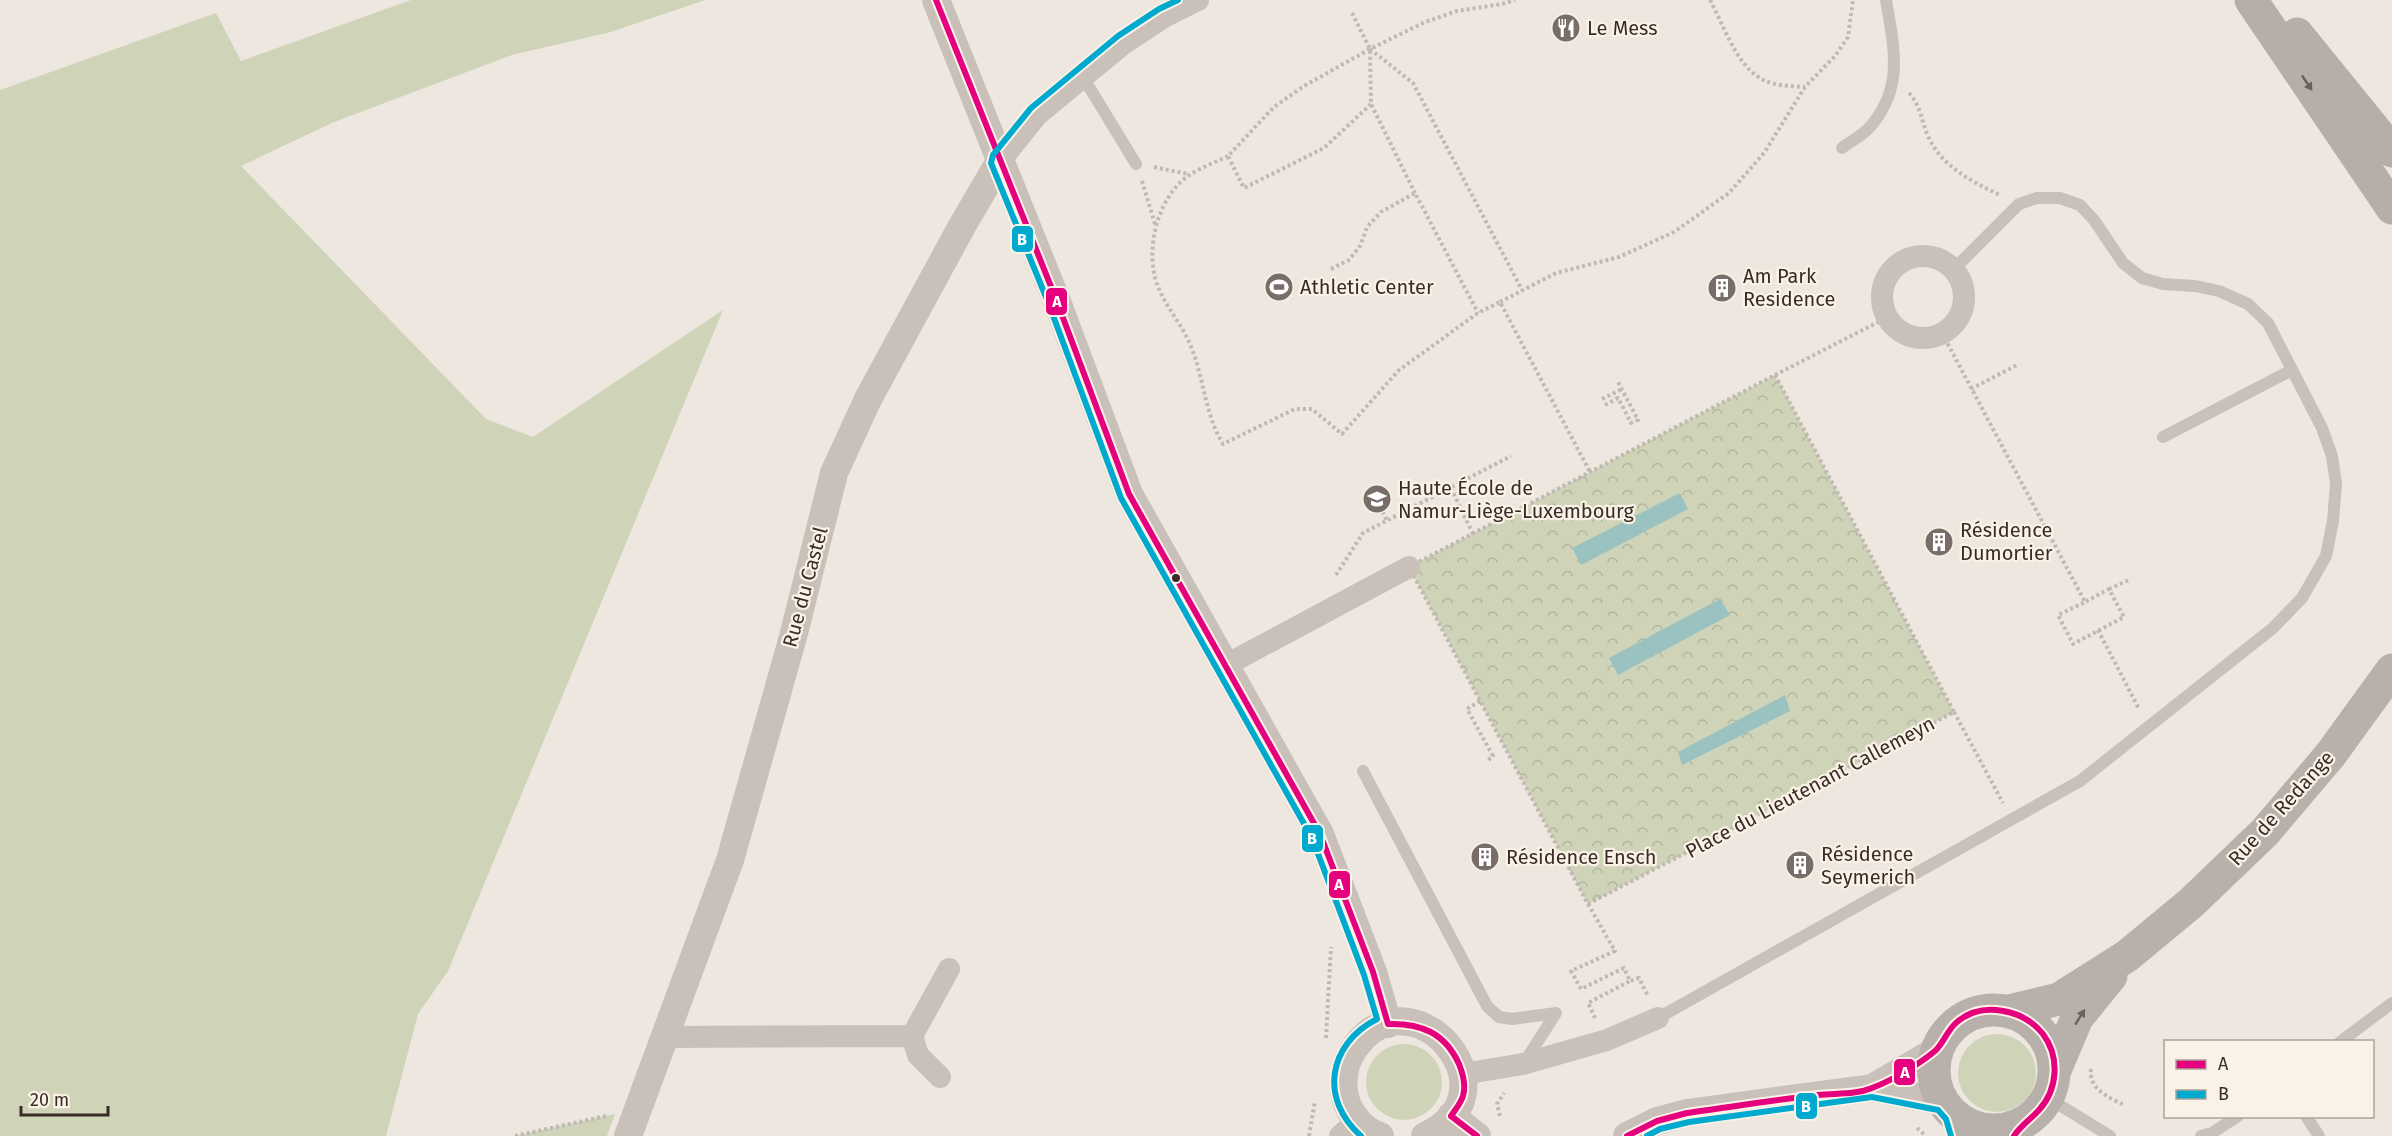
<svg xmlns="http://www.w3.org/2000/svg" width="2392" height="1136" font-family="'Fira Sans',sans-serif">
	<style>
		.green { fill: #cfd4b8 }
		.forest { fill: url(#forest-crowns) }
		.water { fill: #9ac2c1 }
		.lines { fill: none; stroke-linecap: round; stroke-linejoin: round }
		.path { stroke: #c0b8b2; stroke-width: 4; stroke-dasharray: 3 3; stroke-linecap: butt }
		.service { stroke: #c8c0b9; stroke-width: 12 }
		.minor { stroke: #c8c0b9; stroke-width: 22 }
		.tertiary { stroke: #c8c0b9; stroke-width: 28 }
		.secondary { stroke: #b8b0aa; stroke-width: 33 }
		.primary { stroke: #b6aea8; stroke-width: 33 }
		.bus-1-casing { stroke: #fbf2e7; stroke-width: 10 }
		.bus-2-casing { stroke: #fbf2e7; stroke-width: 10 }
		.bus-1 { stroke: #e5007d; stroke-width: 6 }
		.bus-2 { stroke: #00a9ce; stroke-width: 6 }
		.oneway { fill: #6b605b }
		.oneway2 { fill: #6c615b }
		.bus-dot { fill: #392c27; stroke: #fbf2e7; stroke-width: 2 }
		.labels { text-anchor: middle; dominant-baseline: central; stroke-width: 4.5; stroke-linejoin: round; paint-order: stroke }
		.poi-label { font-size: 20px; fill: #392c27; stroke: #fbf2e7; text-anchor: start }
		.street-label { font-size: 20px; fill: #392c27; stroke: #fbf2e7 }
		.line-badge { stroke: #fbf2e7; stroke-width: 2 }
		.badge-label { font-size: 16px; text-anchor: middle; font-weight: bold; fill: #fff }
	</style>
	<defs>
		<pattern id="forest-crowns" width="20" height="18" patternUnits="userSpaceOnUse" patternTransform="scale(1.5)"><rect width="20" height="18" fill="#cfd4b8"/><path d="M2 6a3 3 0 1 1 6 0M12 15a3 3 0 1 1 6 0" fill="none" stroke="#b2b69e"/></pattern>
	</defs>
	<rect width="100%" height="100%" fill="#eee7e0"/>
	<path class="green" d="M 411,0 L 705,0 L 611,32 L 512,55 L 334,122 L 241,166 L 486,419 L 533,437 L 723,310 L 448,971 L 418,1014 L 386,1136 L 0,1136 L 0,90 L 216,13 L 241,61 Z
		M1958 1073a39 39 0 1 1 78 0a39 39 0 1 1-78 0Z
		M1366 1082a38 38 0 1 1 76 0a38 38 0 1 1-76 0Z
		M 615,1114 L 607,1136 L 515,1136 Z"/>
	<path class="forest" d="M 1775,375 L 1954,712 L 1588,904 L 1409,567 Z"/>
	<path class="water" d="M 1680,493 L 1688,509 L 1581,565 L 1572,548 Z
		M 1720,599 L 1730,615 L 1618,675 L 1609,658 Z
		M 1785,695 L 1790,711 L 1682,765 L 1678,752 Z"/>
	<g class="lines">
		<path class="path" d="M 1710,0 C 1723,24 1736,64 1760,78 C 1772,86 1791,86 1805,87
			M 1352,13 L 1370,49 L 1371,104 L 1415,193
			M 1370,49 L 1413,83 L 1522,290
			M 1909,93 C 1921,106 1921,120 1928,136 C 1941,166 1972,182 2000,195
			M 1371,104 L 1324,148 L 1244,188 L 1228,156 L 1274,107 L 1304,86 L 1370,49 L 1425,22 L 1457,11 L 1502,4 L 1515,0
			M 1228,156 C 1216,162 1202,167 1191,174 C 1157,195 1143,253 1159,289 C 1168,310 1184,327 1192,349 C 1204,380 1205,414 1223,444 L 1295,409 L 1312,409 L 1342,434 L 1399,370 L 1478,313 L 1500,302 L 1590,472
			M 1154,167 L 1188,174
			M 1142,181 L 1155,224
			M 1331,269 L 1349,260 L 1360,246 L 1367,227 L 1381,212 L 1415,193 L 1478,313
			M 1500,302 L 1556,273 L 1619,257 L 1674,232 L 1729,193 L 1764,153 L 1805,87 L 1835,56 L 1848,37 L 1853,0
			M 1942,333 L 2085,602 L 2058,615 L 2073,644 L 2124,617 L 2109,589 L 2085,602
			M 1775,375 L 1954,712 L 1588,904 L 1409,567 Z
			M 1775,375 L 1888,317
			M 1971,389 L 2019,364
			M 1602,399 L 1622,389
			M 1605,405 L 1618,398 L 1631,423 L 1638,420 L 1617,380
			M 1451,488 L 1473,534
			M 1380,506 L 1387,521
			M 1336,575 L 1363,533 L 1511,456
			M 2109,589 L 2131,579
			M 2098,630 L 2139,709
			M 1480,701 L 1467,709 L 1493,756 L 1486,762
			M 1954,712 L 2003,803
			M 1588,904 L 1615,951 L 1571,971 L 1581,989 L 1624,968 L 1630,981 L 1639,978 L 1648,996
			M 1595,1018 L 1588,1003 L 1630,981
			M 1326,1038 L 1331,947
			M 2091,1069 C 2088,1089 2110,1098 2124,1105
			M 1500,1116 L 1497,1104 L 1504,1093
			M 1917,1128 L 1926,1136
			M 515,1136 L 606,1116
			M 1309,1136 L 1315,1101"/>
		<path class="service" d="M 1083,77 L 1136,164
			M 1842,148 C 1850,142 1861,136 1868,129 C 1905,89 1894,48 1886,0
			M 2163,437 L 2292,370
			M 1363,771 L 1487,1006 L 1499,1017 L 1512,1019 L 1556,1013 L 1524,1063
			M 1658,1018 L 2080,781 L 2273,628 L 2302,598 L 2326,556 L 2333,521 L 2336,484 L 2332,456 L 2322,428 L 2268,323 L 2248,304 L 2219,291 L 2195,286 L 2163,284 L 2142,278 L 2123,263 L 2094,220 L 2080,205 L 2060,198 L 2037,198 L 2019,204 L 1953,270
			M 2340,1042 L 2392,1003
			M 2048,1098 L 2110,1136
			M 2306,1116 L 2319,1136
			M 2201,1136 L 2212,1133 L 2238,1116"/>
		<path class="minor" d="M 1000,161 L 1037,115 L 1123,44 L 1164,17 L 1198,0
			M1882 297a41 41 0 1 1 82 0a41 41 0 1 1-82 0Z
			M 1226,665 L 1409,567
			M 912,1036 L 918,1055 L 940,1077
			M 665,1037 L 912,1036 L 949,969
			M 1463,1074 L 1523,1064 L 1607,1040 L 1658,1018
			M 1340,1136 L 1357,1121"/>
		<path class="tertiary" d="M 936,0 L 1056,299 L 1129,494 L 1320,834 L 1373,972 L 1388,1024
			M 1872,1088 L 1937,1050
			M 1451,1116 L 1477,1136
			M 628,1136 L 730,860 L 793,637 L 834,473 L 868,399 L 962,226 L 1000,161
			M 1380,1136 C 1361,1130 1346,1110 1344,1091 C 1342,1071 1347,1056 1360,1041 C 1418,975 1519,1093 1425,1136
			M 1627,1136 L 1657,1121 L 1687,1113 L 1872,1088 L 1943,1102"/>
		<path class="secondary" d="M1934 1070a60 60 0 1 1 120 0a60 60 0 1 1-120 0Z
			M 2009,1011 L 2059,999 L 2127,956 L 2191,903 L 2265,832 L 2331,754 L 2392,670
			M 2055,1070 L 2077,1018 L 2111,976"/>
		<path class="primary" d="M 2251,0 L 2392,208
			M 2297,34 L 2392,151"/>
		<g class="bus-1-casing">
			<path id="bus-1" d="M 936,0 L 1056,299 L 1129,494 L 1320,834 L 1373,972 L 1388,1024 C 1421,1023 1445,1033 1459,1064 C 1463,1074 1466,1086 1463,1096 C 1461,1103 1455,1110 1451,1116 L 1477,1136
				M 1627,1136 L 1657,1121 L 1687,1113 C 1731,1107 1774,1100 1818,1095 C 1836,1093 1855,1095 1872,1088 C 1893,1080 1918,1065 1935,1051 C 1944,1043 1947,1030 1957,1022 C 1982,1001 2023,1009 2043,1034 C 2060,1057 2058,1089 2039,1110 C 2031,1119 2021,1125 2014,1136"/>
		</g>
		<g class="bus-2-casing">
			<path id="bus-2" d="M 1178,0 L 1159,9 L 1118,36 L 1031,108 L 993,155 L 991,163 L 1048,302 L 1121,498 L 1312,838 L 1364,975 L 1377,1019 C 1328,1044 1319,1099 1361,1136
				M 1647,1136 L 1660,1129 L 1689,1122 L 1872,1097 L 1938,1110 L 1946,1119 L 1951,1136"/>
		</g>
		<use href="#bus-1" class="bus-1"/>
		<use href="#bus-2" class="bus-2"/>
	</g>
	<defs><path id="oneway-solid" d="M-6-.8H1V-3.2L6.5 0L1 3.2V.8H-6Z" transform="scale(1.5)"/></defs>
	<use class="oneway" href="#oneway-solid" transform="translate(2307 83) rotate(56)"/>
	<use class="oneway2" href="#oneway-solid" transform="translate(2080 1017) rotate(-58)"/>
	<defs>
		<g id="restaurant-disc" transform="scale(1.5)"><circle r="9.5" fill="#786d68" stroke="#fbf2e7"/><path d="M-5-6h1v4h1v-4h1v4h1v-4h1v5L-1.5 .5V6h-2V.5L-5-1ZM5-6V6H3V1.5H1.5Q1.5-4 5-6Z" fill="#fff"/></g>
		<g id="stadium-disc" transform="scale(1.5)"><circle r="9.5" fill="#786d68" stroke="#fbf2e7"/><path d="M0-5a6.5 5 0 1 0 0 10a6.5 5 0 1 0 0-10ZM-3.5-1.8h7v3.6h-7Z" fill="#fff"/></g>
		<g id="building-disc" transform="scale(1.5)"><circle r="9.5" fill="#786d68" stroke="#fbf2e7"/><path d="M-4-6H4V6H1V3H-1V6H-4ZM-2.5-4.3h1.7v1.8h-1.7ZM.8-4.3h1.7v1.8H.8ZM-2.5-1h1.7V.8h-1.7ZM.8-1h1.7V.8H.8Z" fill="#fff"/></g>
		<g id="university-disc" transform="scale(1.5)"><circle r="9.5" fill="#786d68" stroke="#fbf2e7"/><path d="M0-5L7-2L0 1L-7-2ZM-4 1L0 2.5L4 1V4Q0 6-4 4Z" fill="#fff"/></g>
	</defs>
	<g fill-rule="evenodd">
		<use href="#restaurant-disc" x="1566" y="28"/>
		<use href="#stadium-disc" x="1279" y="287"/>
		<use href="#building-disc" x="1722" y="288"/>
		<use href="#university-disc" x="1377" y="499"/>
		<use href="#building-disc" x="1939" y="542"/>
		<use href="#building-disc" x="1485" y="857"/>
		<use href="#building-disc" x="1800" y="865"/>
	</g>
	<circle class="bus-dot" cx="1176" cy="578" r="5"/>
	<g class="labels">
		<g class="poi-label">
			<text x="1587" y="28">Le Mess</text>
			<text x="1743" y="276">Am Park<tspan x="1743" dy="23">Residence</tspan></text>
			<text x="1300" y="287">Athletic Center</text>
			<text x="1398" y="488">Haute École de<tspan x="1398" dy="23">Namur-Liège-Luxembourg</tspan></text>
			<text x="1960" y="530">Résidence<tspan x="1960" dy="23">Dumortier</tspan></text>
			<text x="1821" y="854">Résidence<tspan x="1821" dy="23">Seymerich</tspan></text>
			<text x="1506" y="857">Résidence Ensch</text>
		</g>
		<g class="street-label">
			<text transform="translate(805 587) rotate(-75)">Rue du Castel</text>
			<text transform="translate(1810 787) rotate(-28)">Place du Lieutenant Callemeyn</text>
			<text transform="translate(2281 808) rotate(-48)">Rue de Redange</text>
		</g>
	</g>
	<g class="line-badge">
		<rect x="1011" y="225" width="23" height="28" rx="6" fill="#00a9ce"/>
		<rect x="1045" y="287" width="23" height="29" rx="6" fill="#e5007d"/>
		<rect x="1301" y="824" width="23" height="29" rx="6" fill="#00a9ce"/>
		<rect x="1328" y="870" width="23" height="29" rx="6" fill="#e5007d"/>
		<rect x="1893" y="1058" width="23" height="28" rx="6" fill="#e5007d"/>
		<rect x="1795" y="1092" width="23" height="28" rx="6" fill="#00a9ce"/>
	</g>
	<g class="badge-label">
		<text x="1022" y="245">B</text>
		<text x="1057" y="307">A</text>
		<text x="1312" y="844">B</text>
		<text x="1339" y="890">A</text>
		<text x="1905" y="1078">A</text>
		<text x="1806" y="1112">B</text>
	</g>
	<rect x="2164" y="1040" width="210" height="78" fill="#fbf2e7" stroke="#ada39a" stroke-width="1.5"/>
	<rect x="2176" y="1060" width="30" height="9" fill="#e5007d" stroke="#ada39a" stroke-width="1.5"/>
	<text x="2218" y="1070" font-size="18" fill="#392c27">A</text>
	<rect x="2176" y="1090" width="30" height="9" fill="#00a9ce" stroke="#ada39a" stroke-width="1.5"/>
	<text x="2218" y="1100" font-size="18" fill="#392c27">B</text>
	<path d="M21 1106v9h87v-9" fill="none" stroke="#392c27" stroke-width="3"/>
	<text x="30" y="1106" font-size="18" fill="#392c27" stroke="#fbf2e7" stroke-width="4.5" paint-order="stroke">20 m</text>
</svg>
